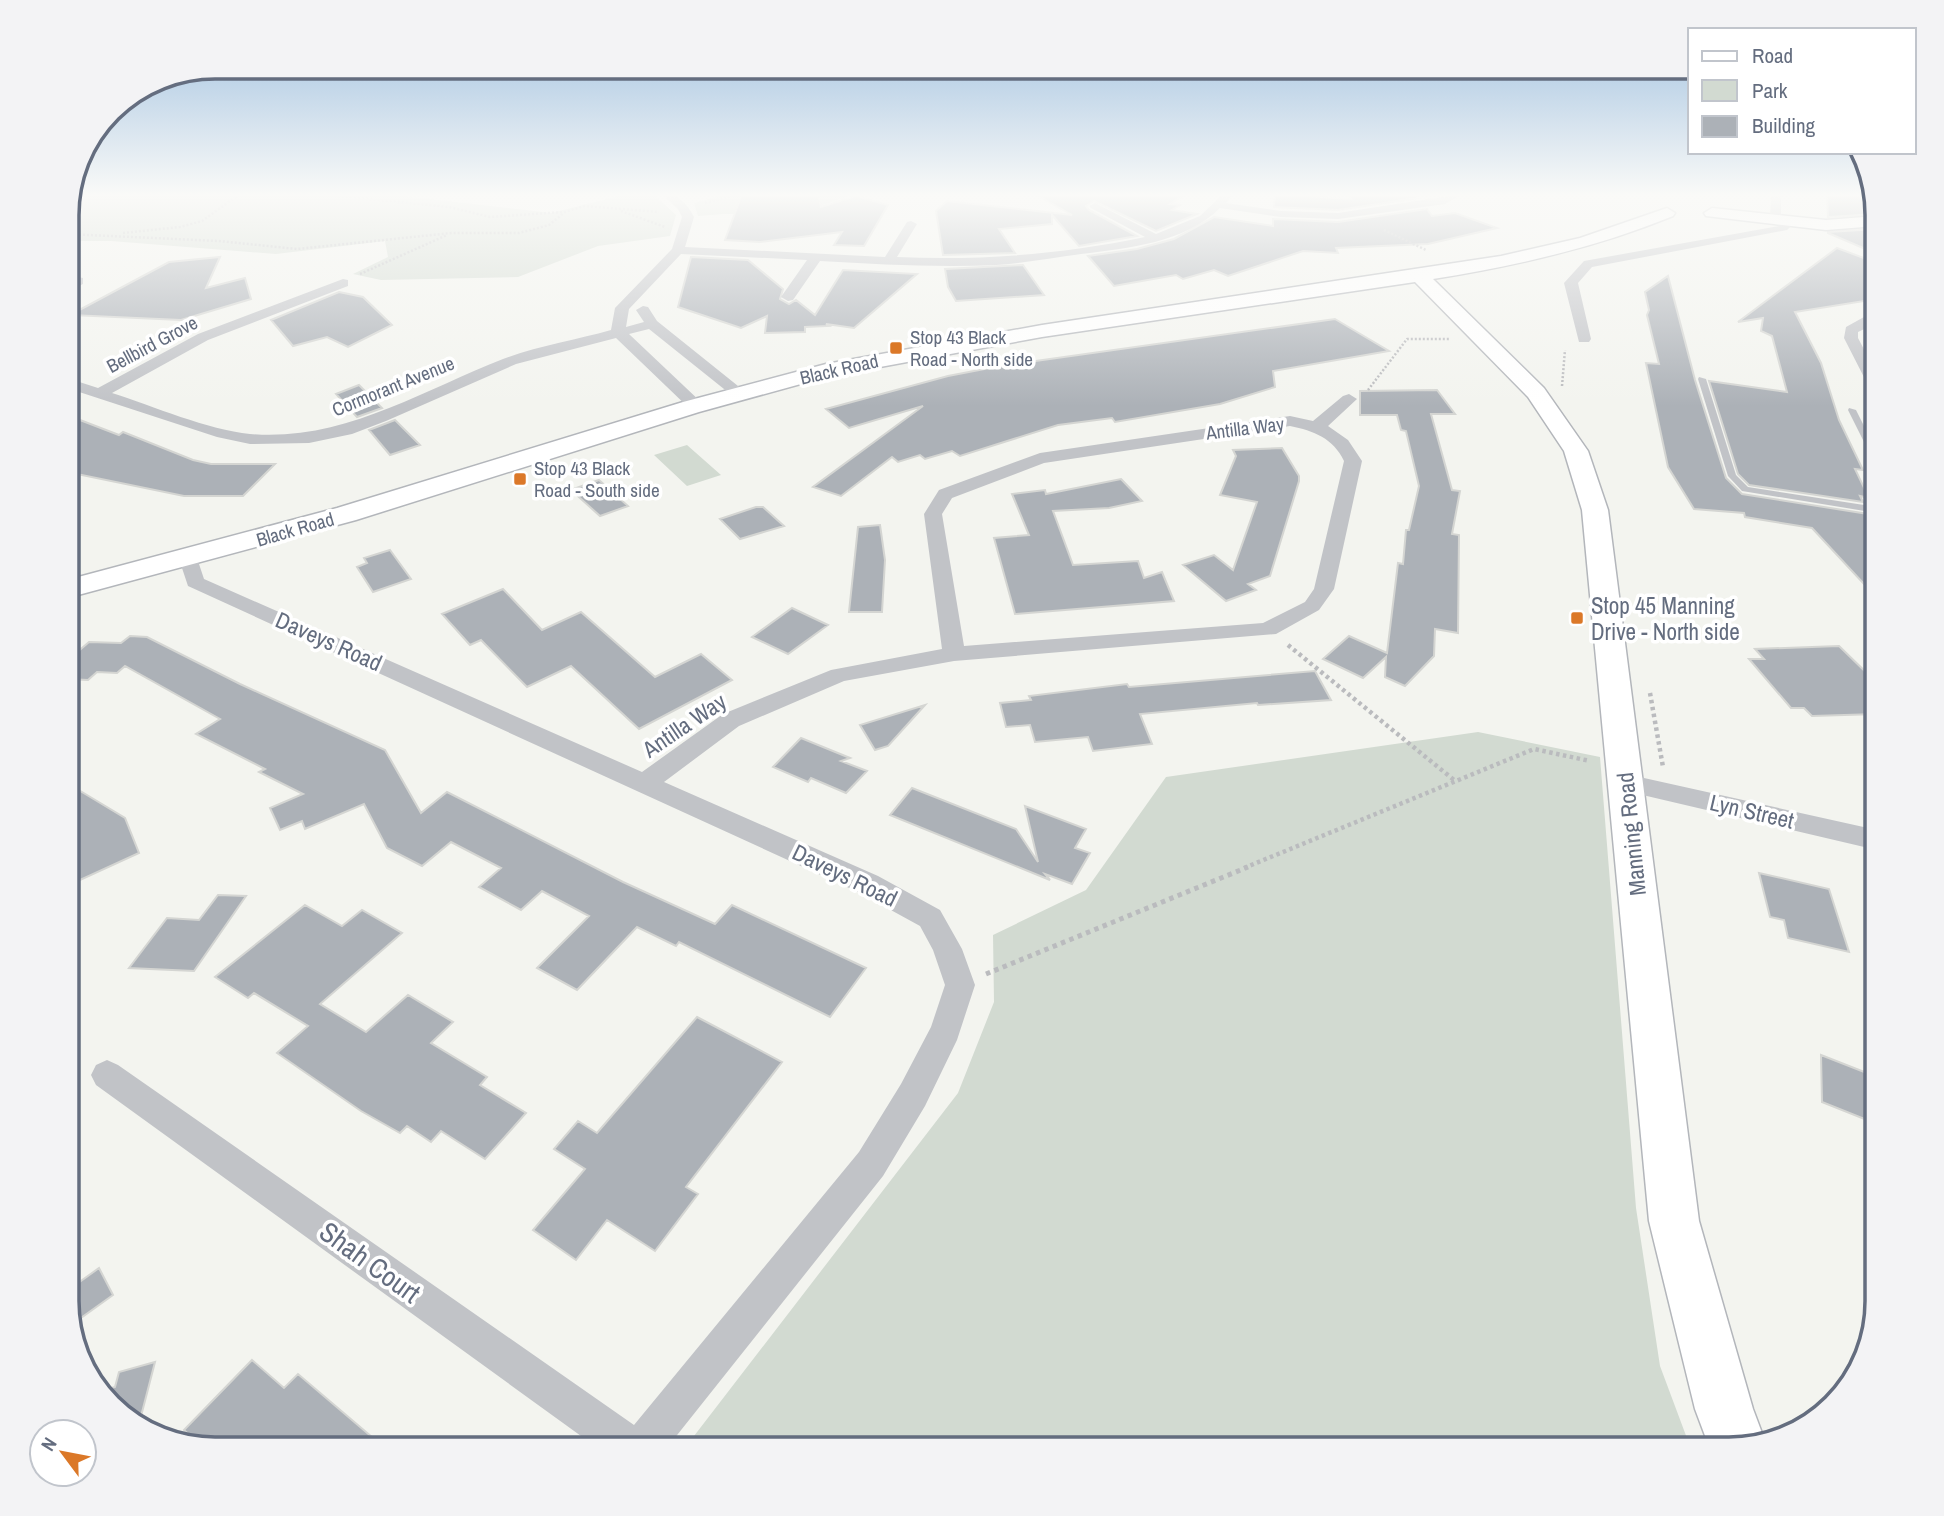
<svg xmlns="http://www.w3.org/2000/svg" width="1944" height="1516" font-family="'Archivo Narrow',sans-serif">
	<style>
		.green { fill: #d2dad1 }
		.building { fill: #acb1b7; stroke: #d4d5d2; stroke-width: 2 }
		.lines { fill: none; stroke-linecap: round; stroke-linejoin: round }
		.secondary-casing { stroke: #b3b6bb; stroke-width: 3 }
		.path-far2 { stroke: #babbbe; stroke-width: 2.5; stroke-dasharray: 2 2; stroke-linecap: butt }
		.path-far1 { stroke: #babbbe; stroke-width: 4.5; stroke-dasharray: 3.5 3.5; stroke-linecap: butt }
		.path { stroke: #babbbe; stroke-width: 5; stroke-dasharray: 4.5 4.5; stroke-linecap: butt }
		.lane { fill: #c1c3c7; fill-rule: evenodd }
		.street { fill: #c1c3c7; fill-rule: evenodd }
		.secondary { fill: #fff; fill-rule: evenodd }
		.poi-dot { fill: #db7828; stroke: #fff; stroke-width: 2.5 }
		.labels { text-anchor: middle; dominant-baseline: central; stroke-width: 7; stroke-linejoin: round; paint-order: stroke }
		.far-poi-label { font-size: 19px; fill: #646d7f; stroke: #fff; text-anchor: start }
		.far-street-label { font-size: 19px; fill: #646d7f; stroke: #fff }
		.poi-label { font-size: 23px; fill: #646d7f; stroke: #fff; text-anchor: start }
		.street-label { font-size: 23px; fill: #646d7f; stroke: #fff }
		.near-street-label { font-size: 28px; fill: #646d7f; stroke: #fff }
		.rim { fill: none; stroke: #646d7f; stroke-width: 3.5 }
	</style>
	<rect width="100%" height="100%" fill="#f3f4ef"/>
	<path class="green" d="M 70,194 L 386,194 L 551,213 L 627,194 L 653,194 L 676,215 L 670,236 L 598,246 L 518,277 L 381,280 L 353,274 L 388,257 L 385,241 L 276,254 L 111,241 L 67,241 L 67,205 Z
		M 726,194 L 855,194 L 796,214 L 723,214 L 698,216 L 694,203 Z
		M 687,445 L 721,475 L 687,486 L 654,455 Z
		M 1478,732 L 1600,757 L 1636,1208 L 1660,1366 L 1691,1449 L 684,1449 L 958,1093 L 994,1002 L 993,935 L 1086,890 L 1166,777 Z"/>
	<path class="building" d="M 742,194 L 819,194 L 821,207 L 856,196 L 888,205 L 864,246 L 834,245 L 842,232 L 760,242 L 725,240 Z
		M 1035,194 L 1186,194 L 1170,204 L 1180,205 L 1172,210 L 1197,214 L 1156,231 L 1094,201 L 1086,206 L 1089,210 L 1137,236 L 1079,246 L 1052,215 L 1052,224 L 999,229 L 1015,253 L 943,255 L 936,211 L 947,201 L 1072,215 Z
		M 1275,194 L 1351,199 L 1348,194 L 1415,194 L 1418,198 L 1338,210 L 1274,207 Z
		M 1827,194 L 1873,194 L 1877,214 L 1828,217 Z
		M 1427,209 L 1432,216 L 1455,213 L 1497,228 L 1428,244 L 1336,248 L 1338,253 L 1303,251 L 1228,276 L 1214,270 L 1183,279 L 1176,275 L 1114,286 L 1088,256 L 1137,249 L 1174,239 L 1214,217 L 1273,226 L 1273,219 L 1338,222 Z
		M 1877,229 L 1877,254 L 1828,233 L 1828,232 Z
		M 1837,248 L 1877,263 L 1877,299 L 1795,312 L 1821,363 L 1839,420 L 1863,470 L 1855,469 L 1869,498 L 1860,496 L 1863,502 L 1749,485 L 1738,474 L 1709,381 L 1787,392 L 1772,336 L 1761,331 L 1763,318 L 1738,322 Z
		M 220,257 L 206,288 L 245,278 L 251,299 L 181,320 L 70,315 L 169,262 Z
		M 691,257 L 748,260 L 783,289 L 780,299 L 789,304 L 796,300 L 815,315 L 843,270 L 917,274 L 854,328 L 826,324 L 829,326 L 805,327 L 805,332 L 765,333 L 767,316 L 741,328 L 678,307 Z
		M 1023,265 L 1044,295 L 956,301 L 948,287 L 945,269 Z
		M 1668,276 L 1695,380 L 1726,478 L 1742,494 L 1868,514 L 1877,534 L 1877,598 L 1812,528 L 1745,517 L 1744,513 L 1694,509 L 1668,467 L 1646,363 L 1659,364 L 1647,315 L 1649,310 L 1645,292 Z
		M 339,292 L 363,297 L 392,325 L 348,347 L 327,337 L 293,346 L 271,320 Z
		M 1335,319 L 1389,351 L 1273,371 L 1275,387 L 1220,404 L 1115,422 L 1112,418 L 1058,425 L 960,456 L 952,451 L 925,459 L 920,455 L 898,462 L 892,457 L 841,496 L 813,487 L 923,406 L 849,428 L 826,409 L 948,376 L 1000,366 Z
		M 359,385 L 382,408 L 357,417 L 336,394 Z
		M 1437,390 L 1455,414 L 1431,414 L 1452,490 L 1460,491 L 1452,534 L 1459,535 L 1458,633 L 1435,629 L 1434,656 L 1405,686 L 1385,677 L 1386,657 L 1363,678 L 1323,659 L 1349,636 L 1387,653 L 1398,563 L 1403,564 L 1406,530 L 1409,530 L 1419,486 L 1406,431 L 1401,430 L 1397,415 L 1360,415 L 1360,391 Z
		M 67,415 L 119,435 L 123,432 L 193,460 L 211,464 L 275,464 L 243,496 L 184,496 L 67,472 Z
		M 395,420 L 420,445 L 390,455 L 369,430 Z
		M 1282,448 L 1299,476 L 1299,481 L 1270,576 L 1248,584 L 1256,590 L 1226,601 L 1183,565 L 1214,555 L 1233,570 L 1257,502 L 1220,495 L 1236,456 L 1233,450 Z
		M 1121,479 L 1142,501 L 1109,508 L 1053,511 L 1073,565 L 1138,561 L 1144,578 L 1162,572 L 1174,601 L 1015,614 L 994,538 L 1029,535 L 1012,494 L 1045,490 L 1046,494 Z
		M 599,480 L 628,506 L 600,516 L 571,490 Z
		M 756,507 L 763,507 L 784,526 L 740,539 L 720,519 Z
		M 880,525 L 885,560 L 882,612 L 849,612 L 858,527 Z
		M 390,550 L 411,579 L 373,592 L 357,567 L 367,563 L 364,558 Z
		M 503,589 L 542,630 L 581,612 L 655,677 L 701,654 L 732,680 L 639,729 L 571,666 L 527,687 L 481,640 L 470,645 L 442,614 Z
		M 792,608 L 828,625 L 788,654 L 752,637 Z
		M 130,636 L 147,637 L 240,684 L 385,750 L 421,813 L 447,792 L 623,882 L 715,924 L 732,905 L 866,968 L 830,1017 L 679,942 L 676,946 L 637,927 L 577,990 L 537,968 L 589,916 L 542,891 L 521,910 L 479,887 L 501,868 L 451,842 L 422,866 L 387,848 L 364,804 L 305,829 L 302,821 L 280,830 L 270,808 L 303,794 L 259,772 L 265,769 L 196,734 L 220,719 L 125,666 L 117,673 L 97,672 L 88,680 L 67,679 L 67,661 L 89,642 L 121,643 Z
		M 1839,646 L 1877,683 L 1877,714 L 1812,716 L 1804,708 L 1791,708 L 1749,659 L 1764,659 L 1755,649 Z
		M 1315,671 L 1331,700 L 1258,705 L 1257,703 L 1140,714 L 1152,744 L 1093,751 L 1088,737 L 1035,742 L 1030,725 L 1006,727 L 1000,703 L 1031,700 L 1029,696 L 1127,684 L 1129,687 Z
		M 925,705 L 888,746 L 875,750 L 860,725 Z
		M 801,738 L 850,758 L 841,761 L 867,771 L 846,793 L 811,778 L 808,782 L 773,767 Z
		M 67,783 L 125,818 L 139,853 L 67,886 Z
		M 912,788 L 1016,829 L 1038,862 L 1025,806 L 1086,829 L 1075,848 L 1090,853 L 1072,884 L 1045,874 L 1050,880 L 890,815 Z
		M 1759,873 L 1829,889 L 1849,952 L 1788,938 L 1784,920 L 1770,917 Z
		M 218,895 L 246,896 L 194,971 L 129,968 L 167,918 L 199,920 Z
		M 305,905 L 342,926 L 362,910 L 402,933 L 320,1004 L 366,1032 L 408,995 L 453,1022 L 431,1043 L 487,1077 L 480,1085 L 526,1113 L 485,1159 L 441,1131 L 431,1142 L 407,1126 L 400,1133 L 361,1111 L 277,1053 L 308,1026 L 254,993 L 248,998 L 215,977 Z
		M 697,1017 L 782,1062 L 686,1187 L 698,1194 L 655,1251 L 607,1220 L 576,1260 L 533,1230 L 585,1169 L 554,1149 L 578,1121 L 597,1133 Z
		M 1821,1055 L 1877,1077 L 1877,1124 L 1822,1102 Z
		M 99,1268 L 113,1295 L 71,1325 L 67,1311 L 67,1291 Z
		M 252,1360 L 284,1388 L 298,1374 L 386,1449 L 214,1449 L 199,1444 L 184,1430 Z
		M 155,1362 L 139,1424 L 124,1419 L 101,1391 L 115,1387 L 119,1372 Z"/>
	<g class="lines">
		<g class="secondary-casing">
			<path id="secondary" d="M 1667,208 L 1675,213 L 1673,216 C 1595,248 1515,266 1433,279 L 1544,388 L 1588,451 L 1608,510 L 1699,1221 L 1753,1409 L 1765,1441 L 1729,1450 L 1710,1449 L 1695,1409 L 1649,1221 L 1582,510 L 1564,451 L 1528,397 L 1415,282 L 1042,337 L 826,377 L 699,412 L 356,520 L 67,598 L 67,580 L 337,508 L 683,402 L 826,364 L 1042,325 L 1501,256 L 1580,238 Z
				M 1712,208 L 1826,220 L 1877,216 L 1877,226 L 1826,230 L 1706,216 L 1704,213 Z"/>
		</g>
		<path class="path-far2" d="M 318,194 L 449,207 L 490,217 L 563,212
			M 705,203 L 740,194
			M 621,211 L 665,227
			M 1384,230 L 1426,250
			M 123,233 L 180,227 L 202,221 L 240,194
			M 67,234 L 219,241 L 297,249 L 451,233 L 519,233 L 549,225 L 565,212 L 584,206 L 659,212
			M 360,274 L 447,235
			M 1562,386 L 1565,350
			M 1368,390 L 1407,339 L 1449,339"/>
		<path class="path-far1" d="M 1288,645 L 1454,780
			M 1650,693 L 1663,767
			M 1244,868 L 1534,749 L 1590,761"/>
		<path class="path" d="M 986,974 L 1248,867"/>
		<path class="lane" d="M 1699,377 L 1706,379 L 1736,475 L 1748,487 L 1877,507 L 1877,513 L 1742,491 L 1728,476 L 1698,379 Z
			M 1849,408 L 1856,410 L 1877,452 L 1877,462 L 1873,460 L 1848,410 Z"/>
		<path class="street" d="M 662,194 C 678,194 686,202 694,217 L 685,247 L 885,257 L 907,222 L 911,221 L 917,224 L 897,257 C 980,261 1064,254 1145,237 L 1091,208 L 1089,206 L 1095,203 L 1156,234 L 1200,216 L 1223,194 L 1234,194 L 1226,203 L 1281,211 L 1338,213 L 1462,194 L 1445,204 L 1338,219 L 1281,217 L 1220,208 C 1185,243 1128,248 1081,254 C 1053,258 1024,263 996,265 C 937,268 878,264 820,261 L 793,300 L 788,301 L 781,297 L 807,260 L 681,254 L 629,309 L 626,327 L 644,322 L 636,310 L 643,306 L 648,307 L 657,321 L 748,394 L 746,397 L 734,397 L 649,329 L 629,334 L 703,404 L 705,407 L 697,412 L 691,410 L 616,338 L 516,364 L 386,421 L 352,434 L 309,443 L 250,444 L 217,437 L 67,388 L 67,378 L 98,388 L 198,334 L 343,279 L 348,280 L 348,286 L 208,340 L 112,393 C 153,406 208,430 250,434 C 342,442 421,391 503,359 C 537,346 576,340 611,330 L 615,308 L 672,249 L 682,217 L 678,209 Z
			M 1771,194 L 1781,194 L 1781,224 L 1788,220 L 1794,223 L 1787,230 L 1592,267 L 1578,283 L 1591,339 L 1589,342 L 1579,342 L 1564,283 L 1584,261 L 1779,226 L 1770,222 Z
			M 78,277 L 83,278 L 83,284 L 67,292 L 67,282 Z
			M 1877,315 L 1877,323 L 1858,332 L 1858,338 L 1877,374 L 1877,392 L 1869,387 L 1844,338 L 1846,327 L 1864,317 Z
			M 1349,394 L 1357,399 L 1328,426 L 1348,440 L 1362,461 L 1334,589 L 1319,610 L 1276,634 L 954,661 L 844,681 L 739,726 L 664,782 L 878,876 L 940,910 L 962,949 L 975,985 L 957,1040 L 925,1106 L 883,1176 L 666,1449 L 599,1449 L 96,1085 L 91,1075 L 96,1065 L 107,1060 L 118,1065 L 634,1425 L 859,1152 L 901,1084 L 931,1027 L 945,985 L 933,950 L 920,926 L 858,892 L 188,586 L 179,559 L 182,555 L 196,555 L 204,579 L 642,772 L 723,714 L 831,670 L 942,649 L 924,514 L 939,490 L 1040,453 L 1290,416 L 1313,421 L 1343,396 ZM 1290,426 C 1314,431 1333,438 1344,461 L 1314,589 L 1305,602 L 1263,623 L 964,646 L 942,514 L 952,498 L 1044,463 Z
			M 1626,774 L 1877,830 L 1877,850 L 1617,789 L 1613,783 L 1617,777 Z"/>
		<use href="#secondary" class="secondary"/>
	</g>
	<linearGradient id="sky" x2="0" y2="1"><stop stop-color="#97bbdd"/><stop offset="0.48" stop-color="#fafaf8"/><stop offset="1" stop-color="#fafaf8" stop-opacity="0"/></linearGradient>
	<rect width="1944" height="406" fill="url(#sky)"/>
	<g class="poi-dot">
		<rect x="889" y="341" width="14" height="14" rx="3.5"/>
		<rect x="513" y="472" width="14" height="14" rx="3.5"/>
		<rect x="1570" y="611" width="14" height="14" rx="3.5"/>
	</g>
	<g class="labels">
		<g class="far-poi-label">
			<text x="910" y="337">Stop 43 Black<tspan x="910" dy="22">Road - North side</tspan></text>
			<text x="534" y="468">Stop 43 Black<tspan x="534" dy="22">Road - South side</tspan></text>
		</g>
		<g class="far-street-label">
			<text transform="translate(152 344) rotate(-28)">Bellbird Grove</text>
			<text transform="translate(839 369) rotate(-13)">Black Road</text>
			<text transform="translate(393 386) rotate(-22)">Cormorant Avenue</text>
			<text transform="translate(1245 428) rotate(-7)">Antilla Way</text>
			<text transform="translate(295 529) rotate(-16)">Black Road</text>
		</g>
		<g class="poi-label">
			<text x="1591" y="605">Stop 45 Manning<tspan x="1591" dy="26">Drive - North side</tspan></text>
		</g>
		<g class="street-label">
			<text transform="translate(329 641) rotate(24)">Daveys Road</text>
			<text transform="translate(684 725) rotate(-34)">Antilla Way</text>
			<text transform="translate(1752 811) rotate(13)">Lyn Street</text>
			<text transform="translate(1631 834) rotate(-96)">Manning Road</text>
			<text transform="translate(845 875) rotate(26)">Daveys Road</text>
		</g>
		<g class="near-street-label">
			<text transform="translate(370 1262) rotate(36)">Shah Court</text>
		</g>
	</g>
	<path d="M0 0H1944V1516H0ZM215 79H1729A136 136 0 0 1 1865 215V1301A136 136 0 0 1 1729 1437H215A136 136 0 0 1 79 1301V215A136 136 0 0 1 215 79Z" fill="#f3f3f5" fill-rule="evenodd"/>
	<path class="rim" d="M215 79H1729A136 136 0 0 1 1865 215V1301A136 136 0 0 1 1729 1437H215A136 136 0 0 1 79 1301V215A136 136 0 0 1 215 79Z"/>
	<rect x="1688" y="28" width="228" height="126" fill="#ffffff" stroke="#c1c5cc" stroke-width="2"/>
	<rect x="1702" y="51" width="35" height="10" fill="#ffffff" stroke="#c1c5cc" stroke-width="2"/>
	<text x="1752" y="63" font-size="21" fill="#646d7f">Road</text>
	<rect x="1702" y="80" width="35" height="21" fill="#d2dad1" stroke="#c1c5cc" stroke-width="2"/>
	<text x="1752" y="98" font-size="21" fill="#646d7f">Park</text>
	<rect x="1702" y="116" width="35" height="21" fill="#acb1b7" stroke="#c1c5cc" stroke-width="2"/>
	<text x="1752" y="133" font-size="21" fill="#646d7f">Building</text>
	<g transform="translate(63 1453) rotate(302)"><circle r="33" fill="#ffffff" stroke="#c1c5cc" stroke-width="2"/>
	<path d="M0-5L12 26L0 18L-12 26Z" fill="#db7828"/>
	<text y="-10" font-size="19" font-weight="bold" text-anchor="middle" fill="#646d7f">N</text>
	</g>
</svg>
